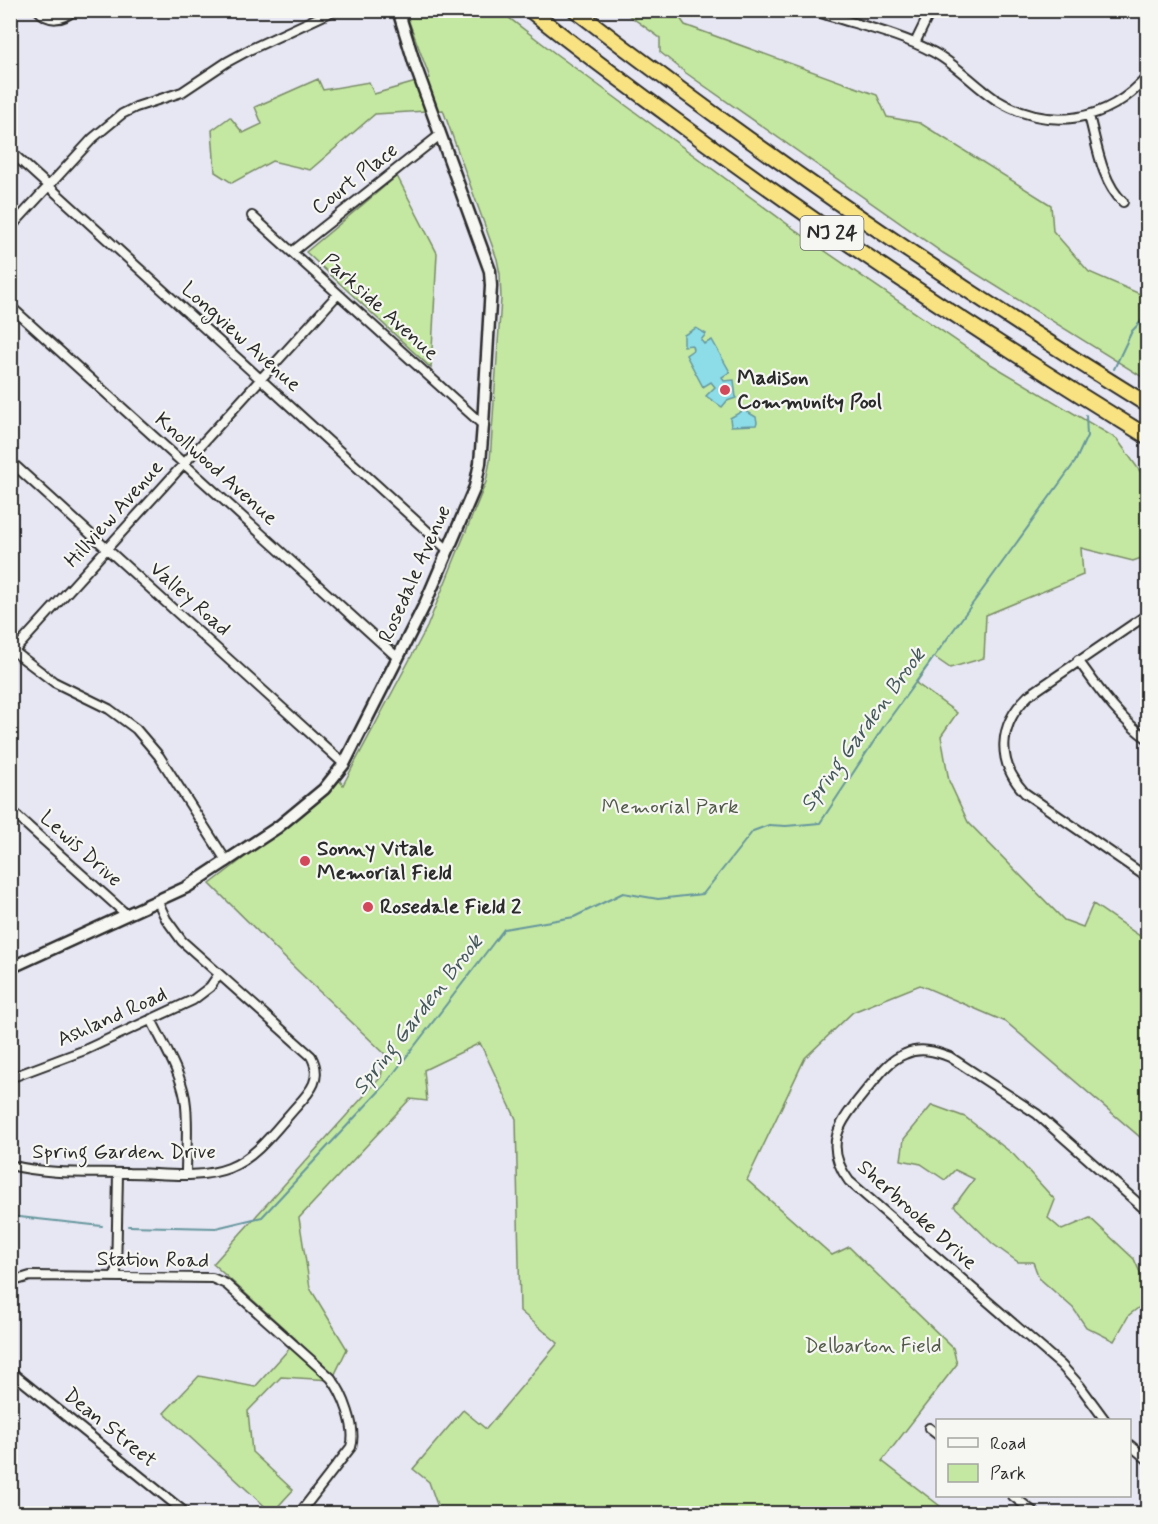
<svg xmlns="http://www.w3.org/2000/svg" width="1158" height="1524" font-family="Mynerve,sans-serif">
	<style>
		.green { fill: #c4e8a1; stroke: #788a66; stroke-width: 1.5 }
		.water { fill: #8ddde9; stroke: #66969d; stroke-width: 1.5 }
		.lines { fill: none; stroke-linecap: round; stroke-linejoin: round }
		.stream { stroke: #66969d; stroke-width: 2 }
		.street-casing { stroke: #2b2b2b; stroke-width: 12 }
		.secondary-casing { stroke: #2b2b2b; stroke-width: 15 }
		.highway-casing { stroke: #2b2b2b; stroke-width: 18 }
		.street { stroke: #f6f6f2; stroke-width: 8 }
		.secondary { stroke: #f6f6f2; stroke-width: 10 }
		.highway { stroke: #f8e281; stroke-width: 14 }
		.poi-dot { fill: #d1495b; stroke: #f6f6f2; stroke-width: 2 }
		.labels { text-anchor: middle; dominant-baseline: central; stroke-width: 4.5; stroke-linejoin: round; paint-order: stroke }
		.shield { fill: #f6f6f2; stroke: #686867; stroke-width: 1.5 }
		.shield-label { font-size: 20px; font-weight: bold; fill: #2b2b2b }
		.street-label { font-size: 21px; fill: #2b2b2b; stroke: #f6f6f2 }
		.poi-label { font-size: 21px; font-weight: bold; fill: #2b2b2b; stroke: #f6f6f2; text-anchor: start }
		.park-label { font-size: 21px; fill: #515a48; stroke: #f6f6f2 }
		.water-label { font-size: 22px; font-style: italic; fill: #44585a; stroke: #f6f6f2 }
	</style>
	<rect width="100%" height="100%" fill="#e7e7f3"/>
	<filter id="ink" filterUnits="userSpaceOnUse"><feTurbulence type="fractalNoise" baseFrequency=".0167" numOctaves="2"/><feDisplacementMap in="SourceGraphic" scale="12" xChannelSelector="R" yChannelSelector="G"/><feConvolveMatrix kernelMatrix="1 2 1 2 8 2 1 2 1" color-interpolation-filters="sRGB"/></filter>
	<g filter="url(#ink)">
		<path class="green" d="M 405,11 L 500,11 L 556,54 L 809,240 L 989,363 L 1117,439 L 1147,481 L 1147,556 L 1133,561 L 1081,548 L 1083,575 L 986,615 L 984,658 L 950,668 L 934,657 L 916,683 L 957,713 L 941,736 L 949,781 L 968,822 L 1064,920 L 1083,927 L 1093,904 L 1147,941 L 1147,1143 L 1006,1022 L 920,985 L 853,1012 L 805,1058 L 747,1180 L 832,1255 L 849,1247 L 953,1348 L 957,1364 L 882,1461 L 949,1513 L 499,1514 L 493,1509 L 492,1513 L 440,1513 L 429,1482 L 413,1469 L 463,1410 L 486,1429 L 558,1343 L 520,1311 L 516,1119 L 480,1043 L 424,1070 L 427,1101 L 410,1099 L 299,1218 L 310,1288 L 347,1349 L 332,1380 L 281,1377 L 248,1411 L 252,1452 L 293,1490 L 272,1513 L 164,1413 L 199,1376 L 255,1387 L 297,1340 L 213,1264 L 381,1077 L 385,1054 L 299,972 L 210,884 L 328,793 L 339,780 L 343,785 L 427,627 L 486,482 L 490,461 L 501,299 L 500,274 L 497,259 L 443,110 L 375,114 L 310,170 L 272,161 L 232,183 L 215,172 L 212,130 L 230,117 L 243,133 L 262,124 L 255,107 L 318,79 L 323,90 L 369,82 L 374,94 L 430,78 Z
			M 623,11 L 675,11 L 685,25 L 877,95 L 887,117 L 920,123 L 1051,205 L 1053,231 L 1089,272 L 1147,297 L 1147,380 L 943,253 L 686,73 L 660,52 L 660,38 Z
			M 397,176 L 437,253 L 431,368 L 306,252 Z
			M 932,1105 L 965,1117 L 1013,1154 L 1055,1200 L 1048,1218 L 1062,1230 L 1090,1218 L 1134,1259 L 1143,1279 L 1146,1302 L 1129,1315 L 1114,1341 L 1086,1327 L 1073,1308 L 1039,1278 L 1033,1262 L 1018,1262 L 993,1244 L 954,1206 L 974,1179 L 955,1170 L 945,1180 L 921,1164 L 901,1160 L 904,1139 Z"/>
		<path class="water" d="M 696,328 L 706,334 L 701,340 L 704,344 L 712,340 L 730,372 L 722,377 L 724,381 L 734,380 L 736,398 L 727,401 L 722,407 L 706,396 L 715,387 L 711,382 L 703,387 L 686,355 L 693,350 L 692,345 L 684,346 L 684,335 Z
			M 744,410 L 756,417 L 757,422 L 756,425 L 731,426 L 730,418 Z"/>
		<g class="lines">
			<path class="stream" d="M 1114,369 L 1132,331 L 1148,314
				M 10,1216 L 102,1226
				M 128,1226 L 216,1228 L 262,1217 L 384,1086 L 504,929 L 574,917 L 623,893 L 658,899 L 703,894 L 753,831 L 769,825 L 786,826 L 820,823 L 884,726 L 1075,462 L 1087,436 L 1086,415"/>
			<g class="street-casing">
				<path id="street" d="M 38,10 C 48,22 63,21 74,10
					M 812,10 C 852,24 896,32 933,52 C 956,64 974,85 995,99 C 1048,132 1107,123 1148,76
					M 915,43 L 931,10
					M 1089,116 C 1097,144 1101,181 1123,202
					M 10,151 L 448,550
					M 252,216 L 483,425
					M 10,228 L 93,138 L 122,114 L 136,107 L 182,92 L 227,62 L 251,49 L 335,10
					M 292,252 L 440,135
					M 10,306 L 398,658
					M 10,461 L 344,764
					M 1148,614 L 1028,696 C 998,725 996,762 1025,793 L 1148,878
					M 12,650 L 54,682 L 109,709 L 136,729 L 159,756 L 227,862
					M 13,652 L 338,294
					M 1078,660 C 1099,689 1118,718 1148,739
					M 10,810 L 127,915
					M 151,1019 C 163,1044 180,1071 185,1098 C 189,1122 186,1149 186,1174
					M 10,1078 L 85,1050 L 193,1000 L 210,987 L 219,974
					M 10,1165 C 48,1175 90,1172 129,1173 C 161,1173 198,1180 229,1168 C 257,1157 276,1129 296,1107 C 311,1091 323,1078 311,1056 L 182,941 L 166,919 L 158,902
					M 116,1277 L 118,1173
					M 10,1284 L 17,1280 L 30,1276 L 212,1278 L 226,1284 L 331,1378 C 343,1393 357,1428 351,1447 L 299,1514
					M 10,1371 L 187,1514
					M 1105,1420 L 1080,1386 L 1061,1365 L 849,1181 C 820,1142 843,1119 868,1088 C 879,1075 889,1060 905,1054 C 920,1047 935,1051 950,1057 L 1037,1114 L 1148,1212
					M 929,1428 L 938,1435
					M 1130,1445 L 1148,1460
					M 1013,1496 L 1036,1514"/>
			</g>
			<g class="secondary-casing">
				<path id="secondary" d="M 10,968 L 187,887 L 278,827 L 324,789 L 344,764 L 425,604 L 475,487 L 480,463 L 483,425 L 491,286 L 490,271 L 415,65 L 398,10"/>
			</g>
			<g class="highway-casing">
				<path id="highway" d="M 530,10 C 579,50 629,86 679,123 C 830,235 987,338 1148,437
					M 575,10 C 759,152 950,283 1148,405"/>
			</g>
			<use href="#street" class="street"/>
			<use href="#secondary" class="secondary"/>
			<use href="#highway" class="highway"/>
		</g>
	</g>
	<g class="poi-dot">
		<circle cx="725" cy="390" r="6"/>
		<circle cx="305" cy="861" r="6"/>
		<circle cx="368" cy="907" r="6"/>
	</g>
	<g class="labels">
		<rect class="shield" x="800.5" y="216" width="63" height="34" rx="4.5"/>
		<g class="shield-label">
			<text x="832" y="233">NJ 24</text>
		</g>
		<g class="street-label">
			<text transform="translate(355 179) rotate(-38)">Court Place</text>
			<text transform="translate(380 307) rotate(42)">Parkside Avenue</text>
			<text transform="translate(241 337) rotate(42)">Longview Avenue</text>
			<text transform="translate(216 469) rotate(42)">Knollwood Avenue</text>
			<text transform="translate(114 514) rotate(-48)">Hillview Avenue</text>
			<text transform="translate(415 574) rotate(-66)">Rosedale Avenue</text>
			<text transform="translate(190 599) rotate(42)">Valley Road</text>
			<text transform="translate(81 849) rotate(42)">Lewis Drive</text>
			<text transform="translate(112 1017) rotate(-24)">Ashland Road</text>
			<text x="124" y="1152">Spring Garden Drive</text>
			<text transform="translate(917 1215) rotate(42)">Sherbrooke Drive</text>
			<text transform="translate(153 1260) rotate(1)">Station Road</text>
			<text transform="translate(110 1428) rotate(39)">Dean Street</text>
		</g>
		<g class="poi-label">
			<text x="737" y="378">Madison<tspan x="737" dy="24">Community Pool</tspan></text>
			<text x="317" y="849">Sonny Vitale<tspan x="317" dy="24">Memorial Field</tspan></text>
			<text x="380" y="907">Rosedale Field 2</text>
		</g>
		<g class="park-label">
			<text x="670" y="807">Memorial Park</text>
			<text x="873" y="1346">Delbarton Field</text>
		</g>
		<g class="water-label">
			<text transform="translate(863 730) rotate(-54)">Spring Garden Brook</text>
			<text transform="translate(418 1015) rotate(-52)">Spring Garden Brook</text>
		</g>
	</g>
	<rect width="1158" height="1524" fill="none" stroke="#f6f6f2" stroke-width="36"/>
	<rect x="18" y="18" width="1122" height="1488" fill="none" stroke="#2b2b2b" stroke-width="2" filter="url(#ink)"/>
	<rect x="936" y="1419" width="195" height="78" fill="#f6f6f2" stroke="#a5a5a2" stroke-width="1.5"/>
	<rect x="948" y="1438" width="30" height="9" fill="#f6f6f2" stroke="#a5a5a2" stroke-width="1.5"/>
	<text x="990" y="1449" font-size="18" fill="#2b2b2b">Road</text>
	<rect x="948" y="1464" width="30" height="18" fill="#c4e8a1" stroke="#a5a5a2" stroke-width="1.5"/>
	<text x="990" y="1479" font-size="18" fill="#2b2b2b">Park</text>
</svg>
